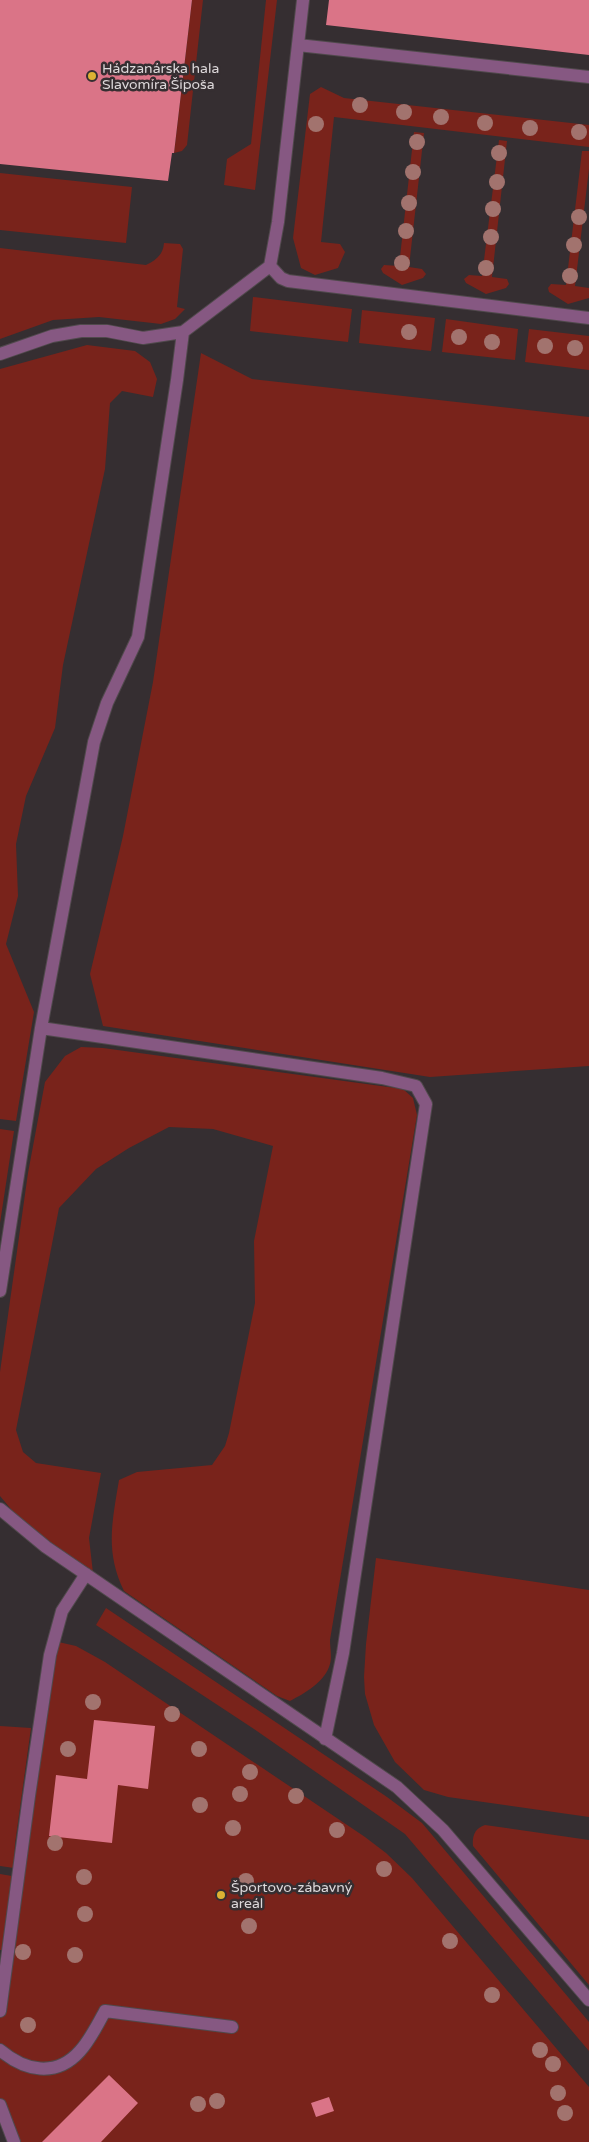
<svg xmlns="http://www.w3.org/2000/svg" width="589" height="2142" font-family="'Varela Round',sans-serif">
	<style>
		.green { fill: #79231b }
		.building { fill: #da7487 }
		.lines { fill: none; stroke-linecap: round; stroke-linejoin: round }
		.service-casing { stroke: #50494c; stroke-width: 14 }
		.service { stroke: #865882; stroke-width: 12 }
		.tree { fill: #a2736e }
		.poi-dot { fill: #ddb233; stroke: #352e31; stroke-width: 2 }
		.labels { text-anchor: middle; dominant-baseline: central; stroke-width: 5; stroke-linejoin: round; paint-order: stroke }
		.poi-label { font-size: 14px; fill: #ddd8da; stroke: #352e31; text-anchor: start }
	</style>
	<rect width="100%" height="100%" fill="#352e31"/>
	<path class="green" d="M 192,0 L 203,0 L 187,145 L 182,151 L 174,153 Z
		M 266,0 L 277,0 L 255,190 L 224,185 L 227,159 L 251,144 Z
		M 321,87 L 344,98 L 589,125 L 589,147 L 334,117 L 321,242 L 340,244 L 345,252 L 338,268 L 315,275 L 301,268 L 293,238 L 310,94 Z
		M 414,132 L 424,133 L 409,267 L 422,269 L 426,274 L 423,278 L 402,285 L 383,273 L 381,269 L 384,265 L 399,266 Z
		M 499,140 L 507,141 L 492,277 L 507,279 L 509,284 L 506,288 L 486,294 L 466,283 L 464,279 L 469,275 L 482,276 Z
		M 582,151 L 589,151 L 589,169 L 575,286 L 589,288 L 589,298 L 568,304 L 549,292 L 548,288 L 551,284 L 566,285 Z
		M 0,173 L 132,187 L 126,243 L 0,230 Z
		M 164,243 L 180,244 L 183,249 L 177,307 L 185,309 L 175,319 L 161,324 L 99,317 L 53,320 L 0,339 L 0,248 L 146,265 C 156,260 163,255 164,243 Z
		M 253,297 L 352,309 L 348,342 L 250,331 Z
		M 362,310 L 435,318 L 431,351 L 359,343 Z
		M 446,319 L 518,329 L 515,360 L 442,352 Z
		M 529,329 L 589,336 L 589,370 L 525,362 Z
		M 87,345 L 135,351 L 150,362 L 157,379 L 153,397 L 122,391 L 110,403 L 105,469 L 63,665 L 55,728 L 26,796 L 16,844 L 18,896 L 6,944 L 34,1012 L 16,1121 L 0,1119 L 0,369 Z
		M 201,353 L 252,379 L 589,417 L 589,1066 L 430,1077 L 103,1026 L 90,974 L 123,836 L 153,682 Z
		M 81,1047 L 103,1048 L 403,1089 L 413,1098 L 417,1115 L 330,1640 C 330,1647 332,1657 330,1664 C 325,1682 305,1693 290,1701 L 277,1696 L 124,1591 C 105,1552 112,1522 119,1480 L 137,1472 L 212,1465 L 225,1446 L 229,1433 L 255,1303 L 254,1241 L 273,1146 L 213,1129 L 169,1127 L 129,1148 L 96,1169 L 59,1208 L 16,1430 L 23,1452 L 36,1463 L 101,1473 L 89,1538 L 93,1573 L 21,1521 L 0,1496 L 0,1372 L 28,1173 L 45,1082 L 65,1056 Z
		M 0,1129 L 14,1131 L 0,1223 Z
		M 376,1558 L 589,1590 L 589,1817 L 448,1797 L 424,1790 L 395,1762 L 374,1725 L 365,1694 L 364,1677 L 366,1644 Z
		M 106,1608 L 387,1797 L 422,1823 L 589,2022 L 589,2051 L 405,1834 L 254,1729 L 96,1625 Z
		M 54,1641 L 76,1646 L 105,1662 L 365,1837 L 386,1853 L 412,1878 L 589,2087 L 589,2142 L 14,2142 L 0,2105 L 0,2015 Z
		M 0,1726 L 31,1728 L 15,1844 L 14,1868 L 0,1866 Z
		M 485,1825 L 589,1840 L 589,1985 L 473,1846 C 472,1836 475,1828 485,1825 Z
		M 0,1874 L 12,1876 L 4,1950 L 0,1950 Z"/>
	<path class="building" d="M 0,0 L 192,0 L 174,153 L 172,153 L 168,181 L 0,164 Z
		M 329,0 L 589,0 L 589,55 L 326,25 Z
		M 94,1720 L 155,1726 L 148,1789 L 118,1785 L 112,1843 L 49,1836 L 56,1775 L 87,1779 Z
		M 109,2075 L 138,2103 L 101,2142 L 42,2142 Z
		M 329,2097 L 334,2111 L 316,2117 L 311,2103 Z"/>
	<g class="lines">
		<g class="service-casing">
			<path id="service" d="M 298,45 L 589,77
				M 270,266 L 281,278 L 288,281 L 589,318
				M 0,354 L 52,336 L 81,331 L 107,331 L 143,338 L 183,332 L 270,266 L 278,222 L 303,0
				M 41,1028 L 382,1078 L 416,1086 L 426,1104 L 343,1653 L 325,1739
				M 0,1291 L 41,1028 L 94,742 L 107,703 L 138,637 L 177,380 L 183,332
				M 0,1509 L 46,1547 L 397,1787 L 443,1830 L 589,2000
				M 0,2011 L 29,1796 L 50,1655 L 62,1611 L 86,1574
				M 0,2050 C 25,2071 56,2078 80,2051 C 90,2040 98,2024 105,2011 L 232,2027
				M 0,2105 L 14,2142"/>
		</g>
		<use href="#service" class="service"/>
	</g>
	<g class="tree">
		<circle cx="360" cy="105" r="8"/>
		<circle cx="404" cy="112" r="8"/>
		<circle cx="441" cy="117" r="8"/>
		<circle cx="485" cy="123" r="8"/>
		<circle cx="316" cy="124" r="8"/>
		<circle cx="530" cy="128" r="8"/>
		<circle cx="579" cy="132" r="8"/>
		<circle cx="417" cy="142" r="8"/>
		<circle cx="499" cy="153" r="8"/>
		<circle cx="413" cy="172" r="8"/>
		<circle cx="497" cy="182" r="8"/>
		<circle cx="409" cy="203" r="8"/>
		<circle cx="493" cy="209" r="8"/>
		<circle cx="579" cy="217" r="8"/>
		<circle cx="406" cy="231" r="8"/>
		<circle cx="491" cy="237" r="8"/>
		<circle cx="574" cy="245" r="8"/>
		<circle cx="402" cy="263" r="8"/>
		<circle cx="486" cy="268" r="8"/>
		<circle cx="570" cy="276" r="8"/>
		<circle cx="409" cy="332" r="8"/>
		<circle cx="459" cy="337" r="8"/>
		<circle cx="492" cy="342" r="8"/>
		<circle cx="545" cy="346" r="8"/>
		<circle cx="575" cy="348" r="8"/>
		<circle cx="93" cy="1702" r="8"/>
		<circle cx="172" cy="1714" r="8"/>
		<circle cx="68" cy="1749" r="8"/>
		<circle cx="199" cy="1749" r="8"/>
		<circle cx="250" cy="1772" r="8"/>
		<circle cx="240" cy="1794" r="8"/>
		<circle cx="296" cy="1796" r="8"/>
		<circle cx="200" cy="1805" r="8"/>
		<circle cx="233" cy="1828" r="8"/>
		<circle cx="337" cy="1830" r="8"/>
		<circle cx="55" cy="1843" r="8"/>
		<circle cx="384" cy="1869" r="8"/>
		<circle cx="84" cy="1877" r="8"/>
		<circle cx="246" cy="1881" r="8"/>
		<circle cx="85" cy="1914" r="8"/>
		<circle cx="249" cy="1926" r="8"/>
		<circle cx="450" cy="1941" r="8"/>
		<circle cx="23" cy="1952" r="8"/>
		<circle cx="75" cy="1955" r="8"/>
		<circle cx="492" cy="1995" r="8"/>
		<circle cx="28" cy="2025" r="8"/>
		<circle cx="540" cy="2050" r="8"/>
		<circle cx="553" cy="2064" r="8"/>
		<circle cx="558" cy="2093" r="8"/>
		<circle cx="217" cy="2101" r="8"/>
		<circle cx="198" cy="2104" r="8"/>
		<circle cx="565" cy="2113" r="8"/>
	</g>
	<g class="poi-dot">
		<circle cx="92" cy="76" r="5"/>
		<circle cx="221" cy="1895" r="5"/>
	</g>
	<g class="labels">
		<g class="poi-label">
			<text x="102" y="68">Hádzanárska hala<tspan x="102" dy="16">Slavomíra Šipoša</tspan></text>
			<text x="231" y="1887">Športovo-zábavný<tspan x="231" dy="16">areál</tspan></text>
		</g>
	</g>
</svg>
